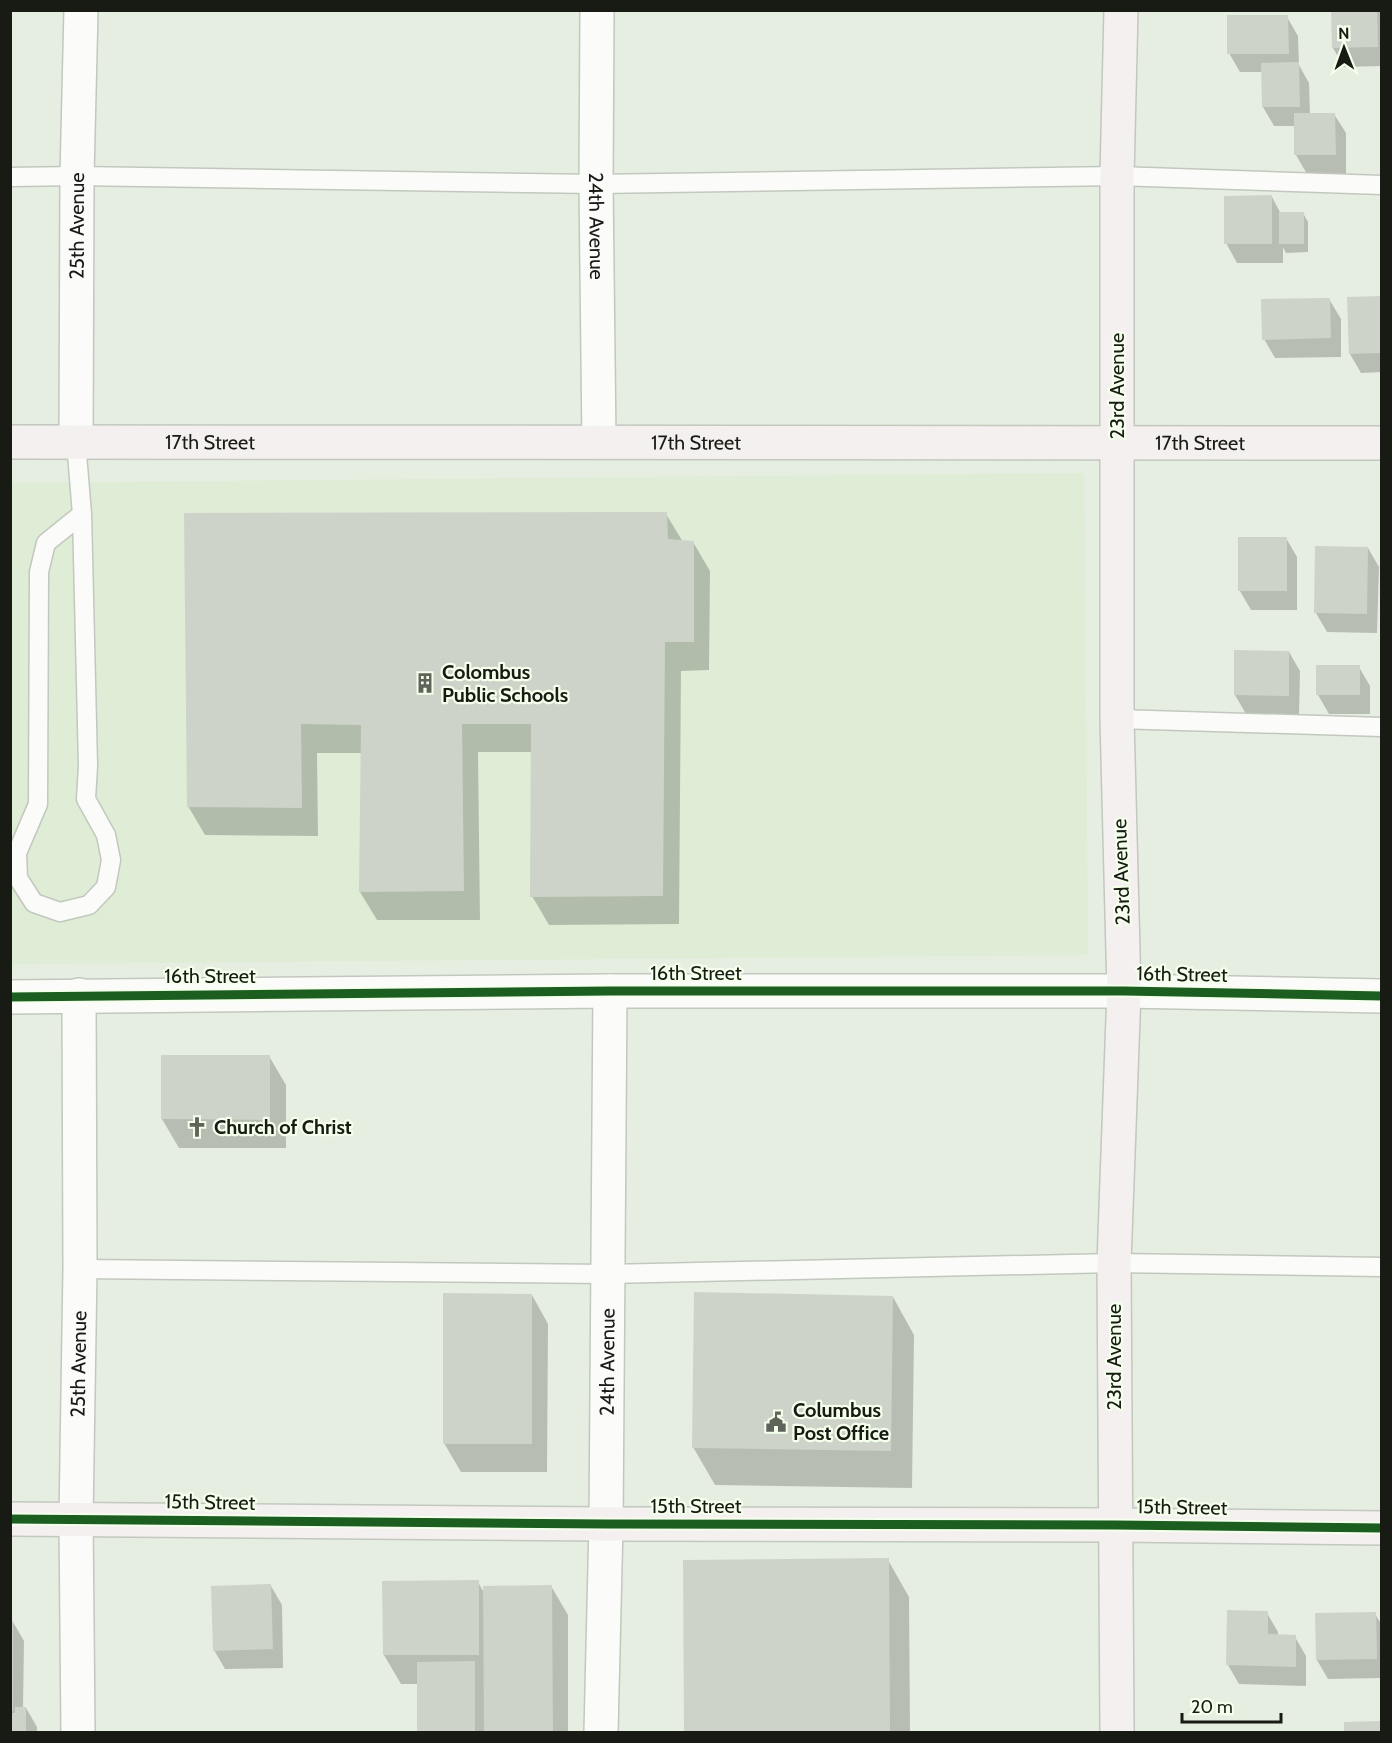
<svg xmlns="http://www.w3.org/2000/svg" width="1392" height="1743" font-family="Cabin,sans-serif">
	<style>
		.built { fill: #dfecd6 }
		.shadow { fill: #0003 }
		.building { fill: #cdd3c9 }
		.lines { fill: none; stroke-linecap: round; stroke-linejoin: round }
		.lane-casing { stroke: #c2c8be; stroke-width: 21 }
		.street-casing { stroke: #c2c8be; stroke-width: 36 }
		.secondary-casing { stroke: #c2c8be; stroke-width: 36 }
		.lane { stroke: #fbfcfa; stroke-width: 18 }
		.street { stroke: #fbfcfa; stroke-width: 33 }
		.secondary { stroke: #f4f0f0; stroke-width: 33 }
		.cycleway-casing { stroke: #f4ffec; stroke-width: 13 }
		.cycleway { stroke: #1b5e20; stroke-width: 9 }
		.labels { text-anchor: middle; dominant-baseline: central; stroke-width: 4.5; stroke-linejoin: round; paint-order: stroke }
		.street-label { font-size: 20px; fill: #171b13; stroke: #f4ffec }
		.poi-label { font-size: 20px; font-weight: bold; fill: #171b13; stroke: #f4ffec; text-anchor: start }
	</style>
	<rect width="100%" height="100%" fill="#e6ede1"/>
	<path class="built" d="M 1084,473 L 1088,955 L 11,964 L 10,483 Z"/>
	<path class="shadow" d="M 1332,10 L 1382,10 L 1382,66 L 1344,67 L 1333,48 Z
		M 1287,17 L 1298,36 L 1299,65 L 1309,83 L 1310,114 L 1334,114 L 1346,133 L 1346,174 L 1307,174 L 1296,155 L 1295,126 L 1274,126 L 1263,107 L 1263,72 L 1240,72 L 1229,53 Z
		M 1272,197 L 1281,214 L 1303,213 L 1308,222 L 1308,252 L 1286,253 L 1283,247 L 1283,263 L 1237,263 L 1226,243 Z
		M 1382,298 L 1382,372 L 1361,373 L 1350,354 Z
		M 1329,299 L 1341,319 L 1341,357 L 1275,358 L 1264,339 Z
		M 185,514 L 666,514 L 683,542 L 693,542 L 710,571 L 709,670 L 681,671 L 679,924 L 549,925 L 532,896 L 533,752 L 478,752 L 480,920 L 377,920 L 360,892 L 362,753 L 317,753 L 318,836 L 205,835 L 188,806 Z
		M 1286,538 L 1297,557 L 1297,610 L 1251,610 L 1240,591 Z
		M 1368,548 L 1379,567 L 1377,633 L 1327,632 L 1316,613 Z
		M 1289,652 L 1300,671 L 1299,715 L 1246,714 L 1235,695 Z
		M 1359,667 L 1370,686 L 1370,714 L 1329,714 L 1318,695 Z
		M 269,1056 L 286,1085 L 286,1148 L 179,1148 L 162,1119 Z
		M 532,1295 L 548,1324 L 547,1472 L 461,1472 L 444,1443 Z
		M 893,1297 L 914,1335 L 912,1488 L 715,1485 L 693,1447 Z
		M 888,1560 L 909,1597 L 910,1732 L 685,1732 L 684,1561 Z
		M 478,1582 L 484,1593 L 551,1586 L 568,1615 L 568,1732 L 419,1732 L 418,1684 L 401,1684 L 384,1655 Z
		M 271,1586 L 282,1605 L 283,1668 L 225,1669 L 214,1650 Z
		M 1267,1613 L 1278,1632 L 1278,1636 L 1295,1637 L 1306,1656 L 1306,1686 L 1239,1684 L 1228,1665 Z
		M 1375,1614 L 1382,1625 L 1382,1678 L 1328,1679 L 1317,1660 L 1316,1615 Z
		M 10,1622 L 13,1622 L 24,1641 L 23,1708 L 26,1708 L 37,1727 L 37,1732 L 10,1732 Z"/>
	<path class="building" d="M 1331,10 L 1377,10 L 1378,47 L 1332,48 Z
		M 1227,15 L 1288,15 L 1289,54 L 1227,54 Z
		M 1299,62 L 1300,107 L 1262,107 L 1261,63 Z
		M 1294,113 L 1335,113 L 1336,155 L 1294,155 Z
		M 1272,195 L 1272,244 L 1224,244 L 1224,196 Z
		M 1279,212 L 1304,212 L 1304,244 L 1279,244 Z
		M 1382,296 L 1382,353 L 1349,354 L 1347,297 Z
		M 1330,298 L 1331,338 L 1262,340 L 1261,299 Z
		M 667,512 L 668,539 L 694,541 L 694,642 L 665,642 L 663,896 L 530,897 L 531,724 L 462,724 L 464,891 L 359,892 L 361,725 L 301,724 L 302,808 L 187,807 L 184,513 Z
		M 1238,537 L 1287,537 L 1287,591 L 1238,591 Z
		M 1315,546 L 1368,547 L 1367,614 L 1314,613 Z
		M 1234,650 L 1289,651 L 1289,696 L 1234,695 Z
		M 1316,665 L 1360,665 L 1360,695 L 1316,695 Z
		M 161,1055 L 270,1055 L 270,1120 L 161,1119 Z
		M 694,1292 L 893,1296 L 891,1451 L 692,1448 Z
		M 443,1293 L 532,1294 L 532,1444 L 443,1444 Z
		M 889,1558 L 890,1732 L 684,1732 L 683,1560 Z
		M 479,1580 L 479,1655 L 383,1655 L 382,1581 Z
		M 271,1584 L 273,1649 L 213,1651 L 211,1586 Z
		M 552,1585 L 553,1732 L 484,1732 L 483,1586 Z
		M 1227,1610 L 1268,1611 L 1268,1634 L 1296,1635 L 1296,1667 L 1226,1665 Z
		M 1376,1612 L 1377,1659 L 1316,1660 L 1315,1613 Z
		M 10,1621 L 13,1621 L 13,1711 L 10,1711 Z
		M 475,1661 L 475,1732 L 417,1732 L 417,1662 Z
		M 15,1707 L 26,1707 L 26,1732 L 10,1732 L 10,1713 L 15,1713 Z
		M 1382,1721 L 1382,1732 L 1344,1732 L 1344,1722 Z"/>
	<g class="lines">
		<g class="lane-casing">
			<path id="lane" d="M 10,177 L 77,176 L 596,184 L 1117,176 L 1382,185
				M 76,442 L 82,514 L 88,766 L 86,799 L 106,835 L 111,860 L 106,887 L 89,905 L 60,912 L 34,903 L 18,878 L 17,853 L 38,804 L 39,572 L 46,543 L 82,514
				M 1117,719 L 1382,727
				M 80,1269 L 608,1274 L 1114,1263 L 1382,1267"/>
		</g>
		<g class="street-casing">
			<g id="street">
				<path id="s1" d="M 597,10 L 596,184 L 599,442"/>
				<path id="s2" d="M 76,442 L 77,176 L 81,10"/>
				<path d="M 10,997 L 610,991 L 1124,991 L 1382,996"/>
				<path id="s3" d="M 78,1732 L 76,1519 L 80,1269 L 79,995"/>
				<path id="s4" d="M 601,1732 L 606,1524 L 610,991"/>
			</g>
		</g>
		<g class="secondary-casing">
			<g id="secondary">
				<path id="s5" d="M 10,442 L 1382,443"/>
				<path d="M 10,1519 L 606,1524 L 1116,1525 L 1382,1528"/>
				<path d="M 1117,1732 L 1114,1263 L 1124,991 L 1117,719 L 1117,176 L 1121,10"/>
			</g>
		</g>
		<use href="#lane" class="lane"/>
		<use href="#street" class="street"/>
		<use href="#secondary" class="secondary"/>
		<g class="cycleway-casing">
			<path id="cycleway" d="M 10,997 L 610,991 L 1124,991 L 1382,996
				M 10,1519 L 606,1524 L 1116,1525 L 1382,1528"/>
		</g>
		<use href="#cycleway" class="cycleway"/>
	</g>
	<defs>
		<g id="building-bare" transform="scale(1.62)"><path d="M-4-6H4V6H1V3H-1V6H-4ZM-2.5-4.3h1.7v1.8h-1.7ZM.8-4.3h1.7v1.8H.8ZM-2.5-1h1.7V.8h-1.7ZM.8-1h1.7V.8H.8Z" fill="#5f645b" stroke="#f4ffec" stroke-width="2.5" paint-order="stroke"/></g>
		<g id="church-bare" transform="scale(1.62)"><path d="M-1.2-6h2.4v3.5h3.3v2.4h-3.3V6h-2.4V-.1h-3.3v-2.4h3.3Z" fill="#5f645b" stroke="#f4ffec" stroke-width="2.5" paint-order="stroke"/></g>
		<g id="civic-bare" transform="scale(1.62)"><path d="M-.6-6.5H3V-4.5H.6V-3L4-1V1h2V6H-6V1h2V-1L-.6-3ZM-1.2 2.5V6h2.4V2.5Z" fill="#5f645b" stroke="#f4ffec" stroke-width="2.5" paint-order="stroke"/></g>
	</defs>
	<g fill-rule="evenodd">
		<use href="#building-bare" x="425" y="683"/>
		<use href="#church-bare" x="197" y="1127"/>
		<use href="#civic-bare" x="776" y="1422"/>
	</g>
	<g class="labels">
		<g class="street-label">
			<text stroke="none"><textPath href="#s2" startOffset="216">25th Avenue</textPath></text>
			<text stroke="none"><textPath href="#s1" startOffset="216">24th Avenue</textPath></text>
			<text transform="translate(1117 386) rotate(-90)">23rd Avenue</text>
			<text stroke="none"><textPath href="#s5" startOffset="200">17th Street</textPath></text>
			<text stroke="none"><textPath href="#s5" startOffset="686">17th Street</textPath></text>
			<text stroke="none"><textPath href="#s5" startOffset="1190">17th Street</textPath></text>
			<text transform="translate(1121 872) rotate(-92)">23rd Avenue</text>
			<text x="696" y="973">16th Street</text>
			<text transform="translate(1182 974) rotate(1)">16th Street</text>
			<text x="210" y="976">16th Street</text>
			<text transform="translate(1114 1357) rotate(-90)">23rd Avenue</text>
			<text stroke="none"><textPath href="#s4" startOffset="370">24th Avenue</textPath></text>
			<text stroke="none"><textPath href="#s3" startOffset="368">25th Avenue</textPath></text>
			<text transform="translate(210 1502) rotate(1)">15th Street</text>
			<text x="696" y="1506">15th Street</text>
			<text transform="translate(1182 1507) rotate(1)">15th Street</text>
		</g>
		<g class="poi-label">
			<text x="442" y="672">Colombus<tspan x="442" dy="23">Public Schools</tspan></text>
			<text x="214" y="1127">Church of Christ</text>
			<text x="793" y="1410">Columbus<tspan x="793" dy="23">Post Office</tspan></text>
		</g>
	</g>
	<rect width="1392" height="1743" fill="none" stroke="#171b13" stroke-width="24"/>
	<g transform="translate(1344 48) rotate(359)" stroke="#f4ffec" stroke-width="4.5" paint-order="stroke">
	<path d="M0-4.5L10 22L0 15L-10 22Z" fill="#171b13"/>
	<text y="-9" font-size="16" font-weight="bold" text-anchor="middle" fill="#171b13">N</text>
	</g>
	<path d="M1182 1713v9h99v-9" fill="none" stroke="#171b13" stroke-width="3"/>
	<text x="1191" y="1713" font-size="18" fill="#171b13" stroke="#f4ffec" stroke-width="4.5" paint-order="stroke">20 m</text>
</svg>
